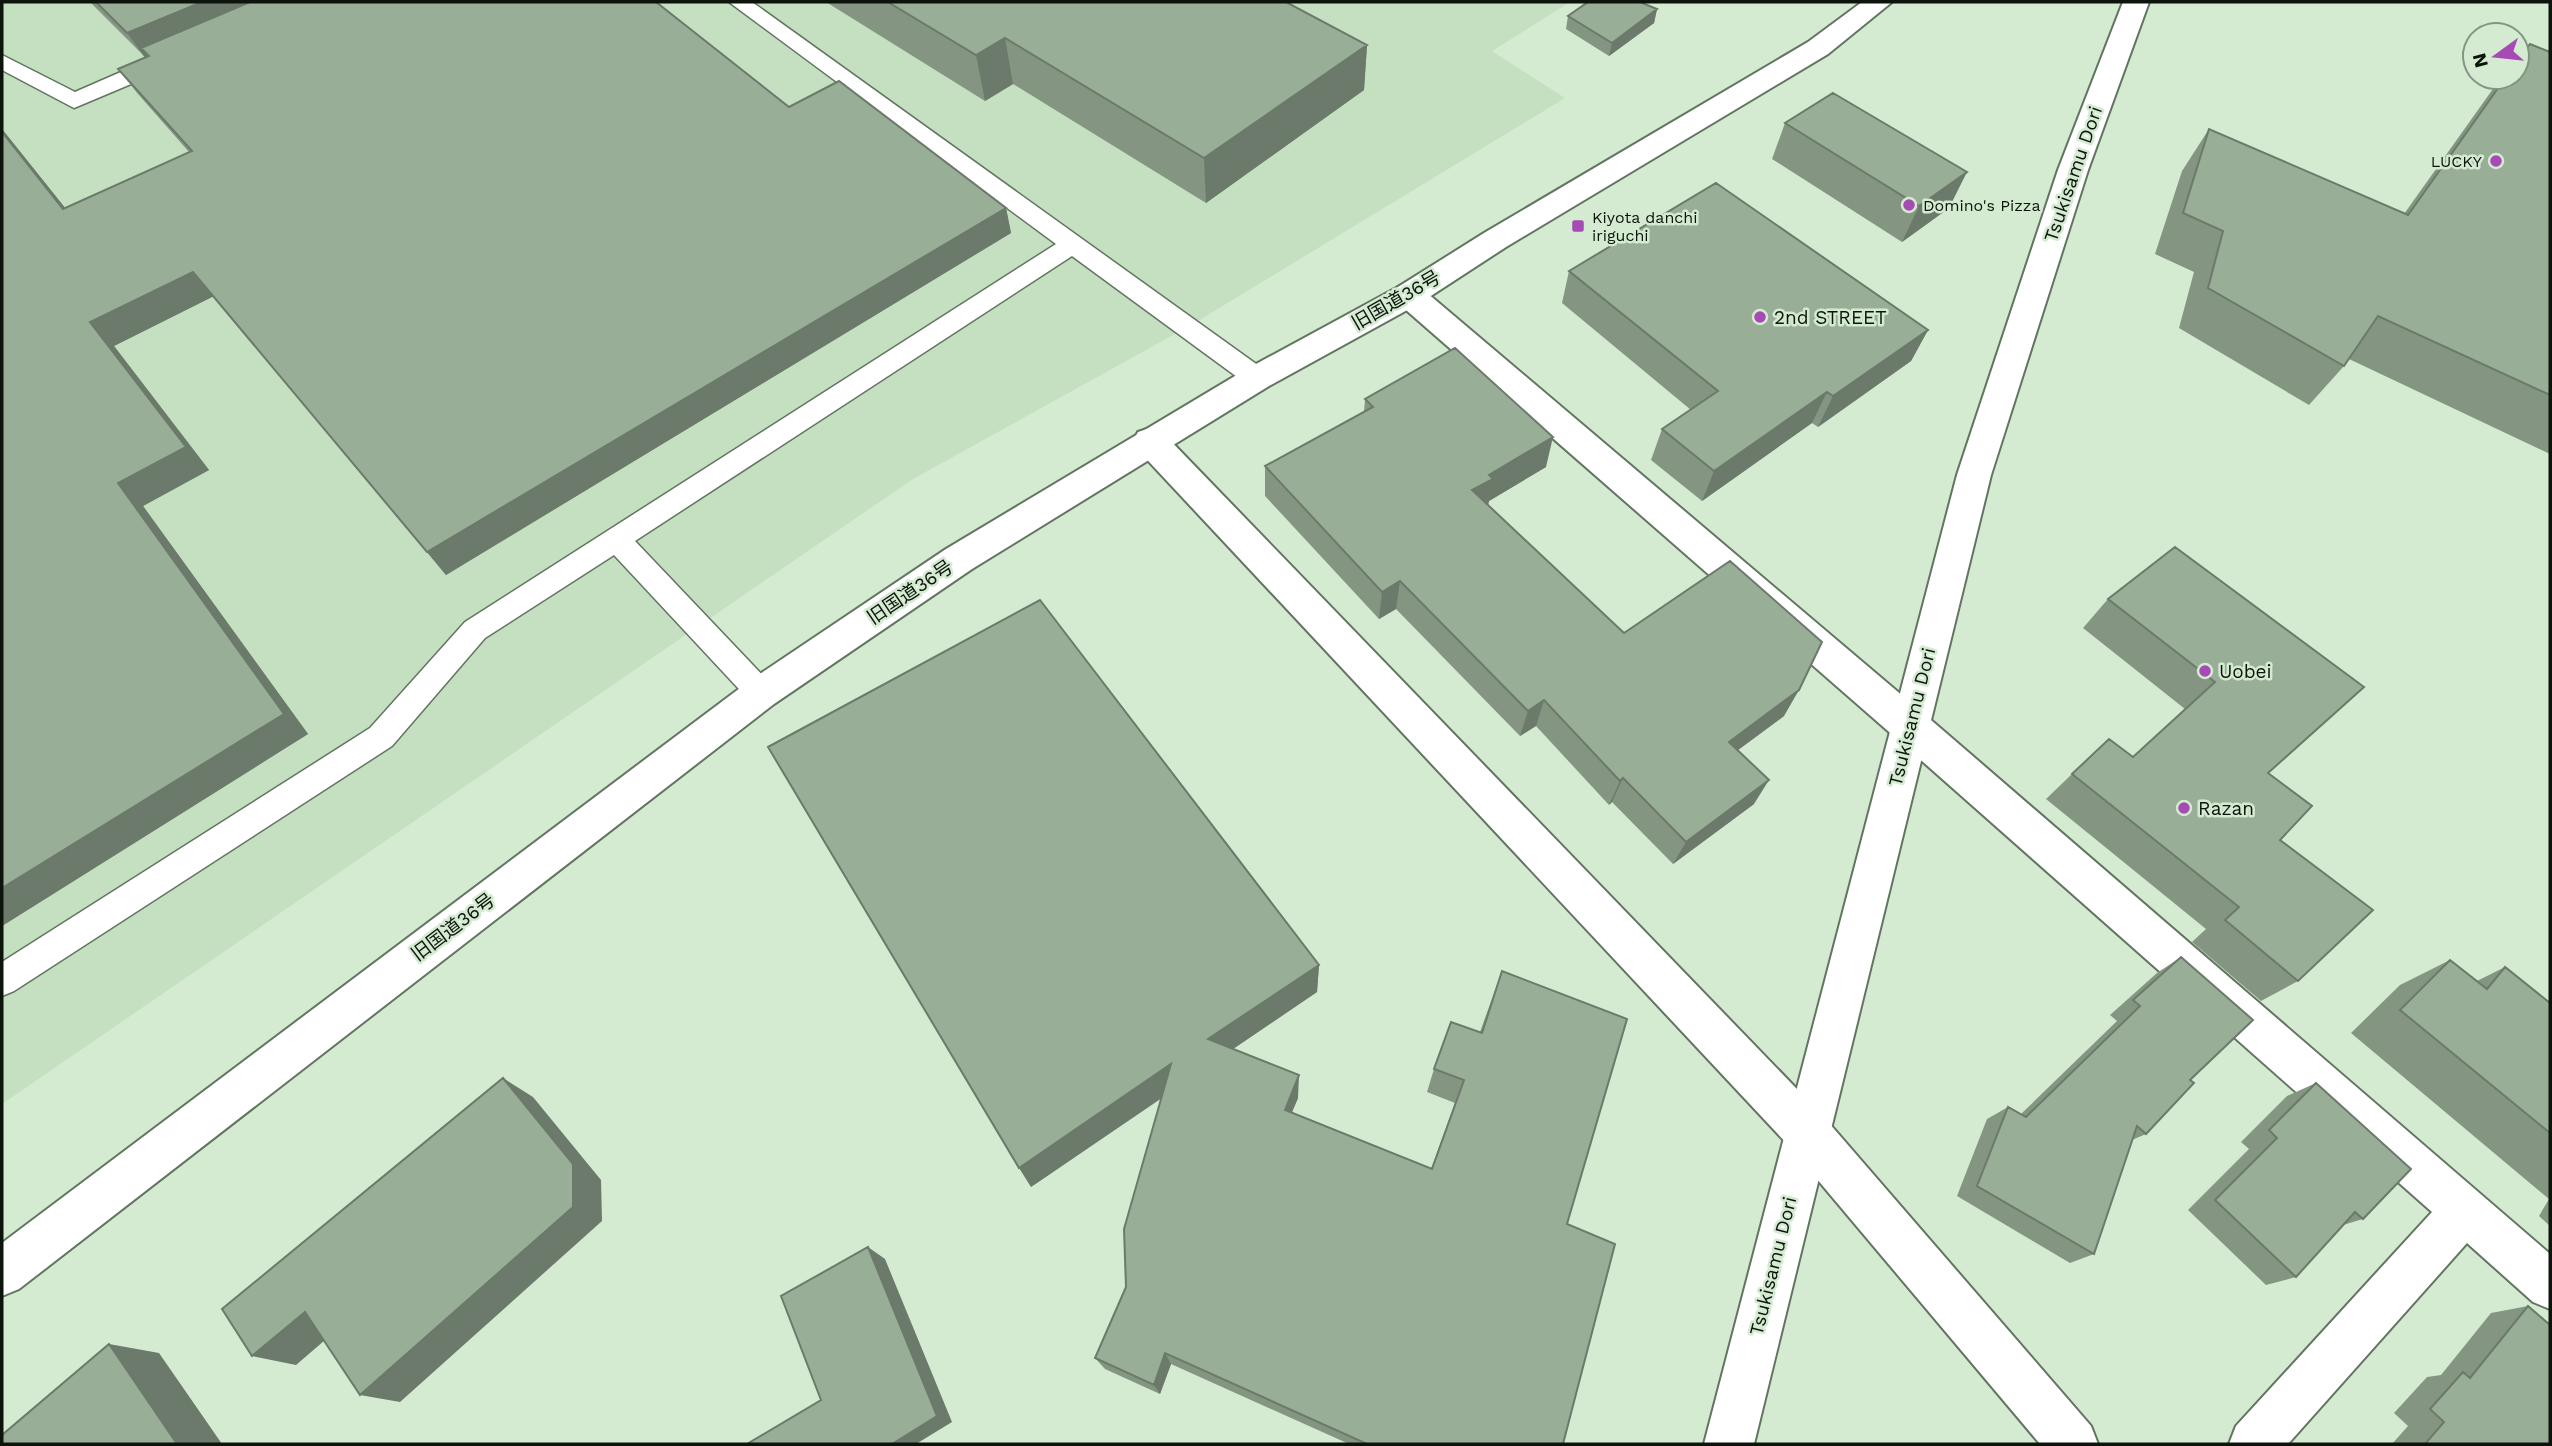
<svg xmlns="http://www.w3.org/2000/svg" width="2552" height="1446" font-family="'Work Sans','Noto Sans JP',sans-serif">
	<style>
		.built { fill: #c4e0c1 }
		.lines { fill: none; stroke-linecap: round; stroke-linejoin: round }
		.lane-casing { stroke: #627560; stroke-width: 3 }
		.street-casing { stroke: #627560; stroke-width: 4 }
		.secondary-casing { stroke: #627560; stroke-width: 4 }
		.highway-casing { stroke: #627560; stroke-width: 4 }
		.lane { fill: #fff; fill-rule: evenodd }
		.street { fill: #fff; fill-rule: evenodd }
		.secondary { fill: #fff; fill-rule: evenodd }
		.highway { fill: #fff; fill-rule: evenodd }
		.wall { fill: #849682 }
		.shaded-wall { fill: #6b7a6a }
		.building { fill: #99ae97; stroke: #6b7a6a; stroke-width: 2 }
		.poi-dot { fill: #a64ab4; stroke: #d4ebd2; stroke-width: 2.5 }
		.labels { text-anchor: middle; dominant-baseline: central; stroke-width: 5; stroke-linejoin: round; paint-order: stroke }
		.far-poi-label { font-size: 16px; fill: #0d140c; stroke: #d4ebd2; text-anchor: start }
		.street-label { font-size: 19px; fill: #0d140c; stroke: #d4ebd2 }
		.poi-label { font-size: 19px; fill: #0d140c; stroke: #d4ebd2; text-anchor: start }
	</style>
	<rect width="100%" height="100%" fill="#d4ebd2"/>
	<path class="built" d="M 2,2 L 1570,2 L 1492,51 L 1565,98 L 1193,324 L 913,479 L 2,1104 Z"/>
	<g class="lines">
		<g class="lane-casing">
			<path id="lane" d="M 729,2 L 752,2 L 1266,371 L 1270,378 L 1266,385 L 1257,387 L 1248,385 L 1072,256 L 635,541 L 771,684 L 776,693 L 771,702 L 761,705 L 751,702 L 614,555 L 485,638 L 392,746 L 14,991 L 2,996 L 2,962 L 370,728 L 465,622 L 1056,244 Z
				M 2,55 L 75,92 L 153,58 L 169,58 L 172,63 L 169,68 L 74,108 L 2,70 Z"/>
		</g>
		<g class="street-casing">
			<path id="street" d="M 1409,284 L 1420,287 L 1924,714 L 2550,1254 L 2550,1309 L 2533,1302 L 2467,1243 L 2288,1444 L 2229,1444 L 2236,1426 L 2432,1212 L 1896,738 L 1398,303 L 1393,295 L 1398,287 Z
				M 1150,428 L 1162,432 L 1822,1115 L 2091,1426 L 2098,1444 L 2040,1444 L 1790,1147 L 1138,450 L 1133,441 L 1138,432 Z"/>
		</g>
		<g class="secondary-casing">
			<path id="secondary" d="M 1862,2 L 1892,2 L 1828,54 L 1506,247 L 1420,303 L 1269,386 L 972,569 L 774,704 L 19,1289 L 2,1296 L 2,1243 L 748,682 L 946,549 L 1245,370 L 1398,287 L 1484,233 L 1808,42 Z"/>
		</g>
		<g class="highway-casing">
			<path id="highway" d="M 2123,2 L 2149,2 L 2088,170 L 1991,475 L 1754,1444 L 1704,1444 L 1957,475 L 2058,170 Z"/>
		</g>
		<use href="#lane" class="lane"/>
		<use href="#street" class="street"/>
		<use href="#secondary" class="secondary"/>
		<use href="#highway" class="highway"/>
	</g>
	<path class="wall" d="M 90,2 L 656,2 L 789,107 L 1006,208 L 1011,233 L 446,575 L 214,296 L 114,346 L 209,470 L 143,506 L 308,734 L 2,926 L 2,129 L 65,208 L 189,152 L 138,94 L 118,69 L 145,57 Z
		M 826,2 L 1286,2 L 1367,45 L 1364,90 L 1206,203 L 1013,84 L 985,101 Z
		M 1657,9 L 1654,23 L 1609,56 L 1566,29 L 1568,16 Z
		M 2530,44 L 2550,52 L 2550,454 L 2349,359 L 2344,366 L 2309,405 L 2179,328 L 2194,272 L 2155,254 L 2182,171 L 2209,129 L 2404,214 L 2495,86 L 2502,77 L 2517,77 L 2517,59 Z
		M 1785,123 L 1949,208 L 1902,242 L 1772,159 Z
		M 1569,271 L 1928,330 L 1911,361 L 1818,427 L 1812,423 L 1702,501 L 1651,460 L 1662,429 L 1691,410 L 1562,303 Z
		M 1365,399 L 1546,467 L 1489,501 L 1488,505 L 1624,633 L 1784,716 L 1738,750 L 1754,804 L 1673,864 L 1612,802 L 1609,805 L 1536,726 L 1520,736 L 1396,609 L 1379,619 L 1265,496 L 1265,466 L 1364,412 Z
		M 2175,547 L 2268,773 L 2280,840 L 2298,981 L 2261,1001 L 2192,942 L 2206,929 L 2046,799 L 2072,774 L 2133,757 L 2185,709 L 2083,628 L 2108,599 Z
		M 2181,957 L 2190,1080 L 2146,1134 L 2132,1140 L 2094,1254 L 2070,1263 L 1957,1196 L 1987,1119 L 2008,1107 L 2021,1114 L 2117,1021 L 2110,1015 L 2157,973 Z
		M 2450,960 L 2477,981 L 2505,967 L 2550,1003 L 2550,1226 L 2539,1216 L 2549,1199 L 2351,1033 L 2400,985 Z
		M 1319,965 L 1317,992 L 1233,1049 L 1298,1098 L 1292,1112 L 1431,1169 L 1455,1103 L 1427,1092 L 1434,1069 L 1480,1032 L 1502,971 L 1567,1224 L 1563,1444 L 1349,1444 L 1171,1364 L 1160,1394 L 1105,1369 L 1095,1358 L 1126,1287 L 1162,1098 L 1031,1187 Z
		M 2316,1083 L 2363,1219 L 2343,1225 L 2296,1277 L 2266,1285 L 2188,1210 L 2249,1149 L 2241,1142 L 2287,1096 Z
		M 2528,1306 L 2550,1444 L 2392,1444 L 2408,1426 L 2394,1413 L 2427,1377 L 2441,1375 L 2491,1313 Z"/>
	<path class="shaded-wall" d="M 202,2 L 280,2 L 141,48 L 149,58 L 146,59 L 127,33 Z
		M 1657,9 L 1654,23 L 1609,56 L 1612,43 Z
		M 1005,38 L 1013,84 L 985,101 L 976,55 Z
		M 1367,45 L 1364,90 L 1206,203 L 1204,158 Z
		M 2,129 L 86,234 L 63,209 L 2,132 Z
		M 1967,172 L 1949,208 L 1902,242 L 1919,206 Z
		M 1006,208 L 1011,233 L 446,575 L 427,552 Z
		M 193,272 L 214,296 L 114,346 L 209,470 L 143,506 L 308,734 L 2,926 L 2,888 L 118,483 L 90,322 Z
		M 1928,330 L 1911,361 L 1818,427 L 1833,396 Z
		M 1827,392 L 1812,423 L 1702,501 L 1714,471 Z
		M 1553,437 L 1546,467 L 1489,501 L 1487,508 L 1472,490 L 1489,475 Z
		M 1400,581 L 1396,609 L 1379,619 L 1382,592 Z
		M 1799,690 L 1784,716 L 1715,767 L 1729,742 Z
		M 1544,700 L 1536,726 L 1520,736 L 1528,711 Z
		M 1623,778 L 1612,802 L 1609,805 L 1620,781 Z
		M 1769,780 L 1754,804 L 1673,864 L 1686,842 Z
		M 1319,965 L 1317,992 L 1211,1064 L 1208,1039 Z
		M 1171,1064 L 1176,1088 L 1031,1187 L 1019,1168 Z
		M 1299,1075 L 1298,1098 L 1284,1131 L 1285,1110 Z
		M 503,1078 L 533,1097 L 601,1180 L 602,1221 L 400,1402 L 360,1395 Z
		M 868,1247 L 885,1259 L 952,1422 L 916,1444 L 892,1444 Z
		M 305,1312 L 346,1322 L 296,1365 L 252,1356 Z
		M 109,1344 L 159,1353 L 222,1444 L 177,1444 Z
		M 1165,1353 L 1171,1364 L 1160,1394 L 1154,1385 Z"/>
	<path class="building" d="M 96,2 L 202,2 L 127,33 Z
		M 250,2 L 656,2 L 789,107 L 839,81 L 1006,208 L 427,552 L 193,272 L 90,322 L 186,447 L 118,483 L 284,714 L 2,888 L 2,132 L 63,209 L 192,151 L 118,69 L 149,56 L 141,48 Z
		M 888,2 L 1286,2 L 1367,45 L 1204,158 L 1005,38 L 976,55 Z
		M 1588,2 L 1640,2 L 1657,9 L 1612,43 L 1568,16 Z
		M 2530,44 L 2550,52 L 2550,395 L 2378,316 L 2344,366 L 2208,288 L 2223,231 L 2183,213 L 2209,129 L 2408,215 L 2506,77 L 2517,77 L 2517,62 Z
		M 1833,93 L 1967,172 L 1919,206 L 1785,123 Z
		M 1716,183 L 1928,330 L 1833,396 L 1827,392 L 1714,471 L 1662,429 L 1718,391 L 1569,271 Z
		M 1455,348 L 1553,437 L 1489,475 L 1493,479 L 1472,490 L 1624,633 L 1730,561 L 1822,642 L 1799,690 L 1729,742 L 1769,780 L 1686,842 L 1623,778 L 1620,781 L 1544,700 L 1528,711 L 1400,581 L 1382,592 L 1265,466 L 1373,407 L 1365,399 Z
		M 2175,547 L 2364,687 L 2268,773 L 2312,806 L 2280,840 L 2373,910 L 2298,981 L 2225,920 L 2239,907 L 2072,774 L 2109,739 L 2133,757 L 2215,682 L 2108,599 Z
		M 1040,600 L 1319,965 L 1208,1039 L 1299,1075 L 1285,1110 L 1432,1169 L 1464,1080 L 1434,1069 L 1451,1022 L 1482,1033 L 1502,971 L 1627,1019 L 1567,1224 L 1615,1244 L 1563,1444 L 1367,1444 L 1165,1353 L 1154,1385 L 1095,1358 L 1126,1287 L 1124,1229 L 1171,1064 L 1019,1168 L 768,747 Z
		M 2181,957 L 2253,1020 L 2190,1080 L 2194,1083 L 2146,1134 L 2137,1126 L 2094,1254 L 1977,1186 L 2008,1107 L 2026,1117 L 2140,1006 L 2133,1000 Z
		M 2450,960 L 2487,989 L 2505,967 L 2550,1003 L 2550,1133 L 2400,1010 Z
		M 503,1078 L 573,1164 L 573,1207 L 360,1395 L 305,1312 L 252,1356 L 222,1309 Z
		M 2316,1083 L 2411,1169 L 2363,1219 L 2355,1212 L 2296,1277 L 2215,1200 L 2277,1138 L 2269,1130 Z
		M 868,1247 L 937,1416 L 892,1444 L 747,1444 L 821,1400 L 781,1296 Z
		M 2528,1306 L 2550,1325 L 2550,1444 L 2425,1444 L 2444,1422 L 2430,1409 L 2463,1372 L 2470,1378 Z
		M 109,1344 L 177,1444 L 2,1444 L 2,1435 Z"/>
	<g class="poi-dot">
		<circle cx="2496" cy="161" r="7"/>
		<circle cx="1909" cy="205" r="7"/>
		<rect x="1571" y="219" width="14" height="14" rx="3.5"/>
		<circle cx="1760" cy="317" r="7"/>
		<circle cx="2205" cy="671" r="7"/>
		<circle cx="2184" cy="808" r="7"/>
	</g>
	<g class="labels">
		<g class="far-poi-label">
			<text x="2482" y="161" text-anchor="end">LUCKY</text>
			<text x="1923" y="205">Domino's Pizza</text>
			<text x="1592" y="217">Kiyota danchi<tspan x="1592" dy="18">iriguchi</tspan></text>
		</g>
		<g class="street-label">
			<text transform="translate(2073 174) rotate(-71)">Tsukisamu Dori</text>
			<text transform="translate(1396 300) rotate(-30)">旧国道36号</text>
			<text transform="translate(910 592) rotate(-34)">旧国道36号</text>
			<text transform="translate(1912 717) rotate(-76)">Tsukisamu Dori</text>
			<text transform="translate(453 927) rotate(-37)">旧国道36号</text>
			<text transform="translate(1773 1266) rotate(-76)">Tsukisamu Dori</text>
		</g>
		<g class="poi-label">
			<text x="1774" y="317">2nd STREET</text>
			<text x="2219" y="671">Uobei</text>
			<text x="2198" y="808">Razan</text>
		</g>
	</g>
	<rect width="2552" height="1446" fill="none" stroke="#0d140c" stroke-width="7"/>
	<g transform="translate(2496 56) rotate(255)"><circle r="33" fill="#d4ebd2" stroke="#849583" stroke-width="2"/>
	<path d="M0-5L12 26L0 18L-12 26Z" fill="#a64ab4"/>
	<text y="-10" font-size="19" font-weight="bold" text-anchor="middle" fill="#0d140c">N</text>
	</g>
</svg>
